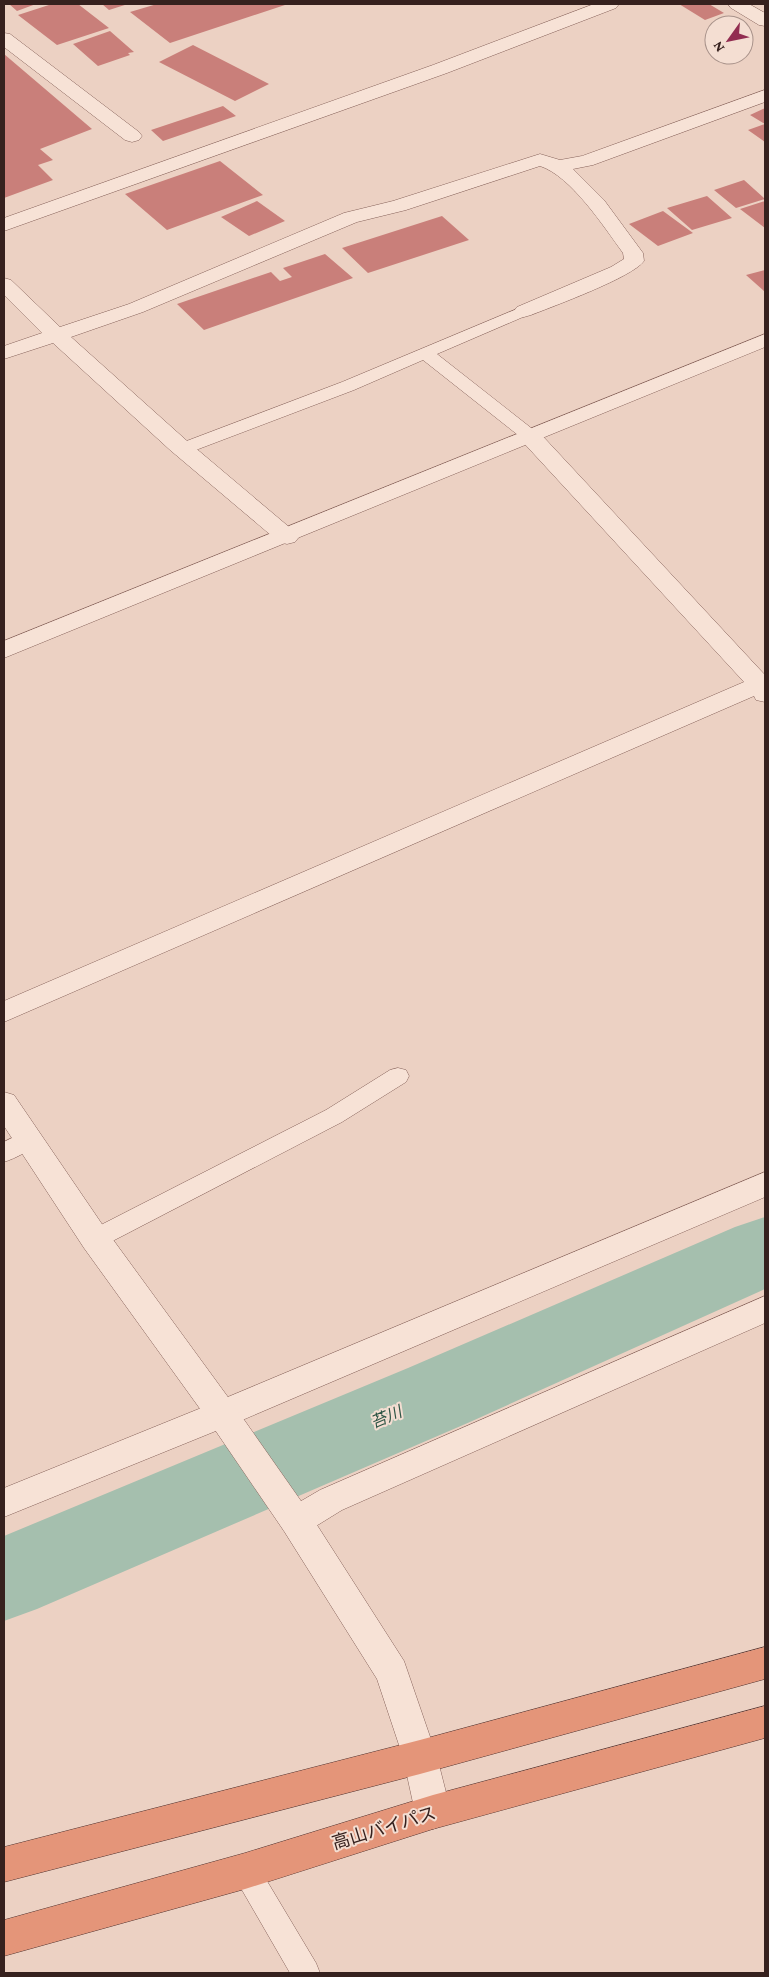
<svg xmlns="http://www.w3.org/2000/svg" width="769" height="1977" font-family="'Crimson Pro','Noto Sans JP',serif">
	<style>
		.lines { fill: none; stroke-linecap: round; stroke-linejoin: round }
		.river { fill: #a5bfae; fill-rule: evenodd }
		.building { fill: #c97f7a }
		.service-casing { stroke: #86625a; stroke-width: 1 }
		.minor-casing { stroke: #86625a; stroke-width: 1 }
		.tertiary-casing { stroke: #86625a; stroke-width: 1 }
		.trunk-casing { stroke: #53332f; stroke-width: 1 }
		.service { fill: #f7e2d6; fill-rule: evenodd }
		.minor { fill: #f7e2d6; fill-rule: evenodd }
		.tertiary { fill: #f7e2d6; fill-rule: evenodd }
		.trunk { fill: #e49579; fill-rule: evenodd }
		.labels { text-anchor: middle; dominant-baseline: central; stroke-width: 4; stroke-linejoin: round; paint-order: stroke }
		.water-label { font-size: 16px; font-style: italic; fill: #2e5545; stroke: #f4ded2 }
		.near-street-label { font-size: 18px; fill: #36211e; stroke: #f4ded2 }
	</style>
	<rect width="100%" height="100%" fill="#ecd1c3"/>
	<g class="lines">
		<path class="river" d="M 765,1217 L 765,1289 L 470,1422 L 37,1609 L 4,1621 L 4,1536 L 408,1368 L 735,1227 Z"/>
	</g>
	<path class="building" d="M 9,4 L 36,4 L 17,11 Z
		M 52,4 L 78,4 L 109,28 L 57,45 L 18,15 Z
		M 102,4 L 128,4 L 109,10 Z
		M 157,4 L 283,4 L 285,5 L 170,43 L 130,12 Z
		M 679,4 L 709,4 L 724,13 L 705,20 Z
		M 110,31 L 134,52 L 128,53 L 130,55 L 98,66 L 73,44 Z
		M 193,45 L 269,84 L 235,101 L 159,62 Z
		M 4,54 L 92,129 L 40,149 L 53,160 L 38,165 L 53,180 L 4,198 Z
		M 223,106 L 236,116 L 163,141 L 151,130 Z
		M 765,108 L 765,142 L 748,130 L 765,124 L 750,115 Z
		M 220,161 L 263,195 L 167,230 L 125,194 Z
		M 744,180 L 765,199 L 736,208 L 714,190 Z
		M 707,196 L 732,218 L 692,230 L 667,208 Z
		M 257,201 L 285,221 L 249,236 L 221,217 Z
		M 765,201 L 765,228 L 740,209 Z
		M 663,211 L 693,233 L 658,246 L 629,224 Z
		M 442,216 L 469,240 L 368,273 L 342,248 Z
		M 325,254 L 353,278 L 204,330 L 177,304 L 271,272 L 280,281 L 292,277 L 283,268 Z
		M 765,270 L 765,292 L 746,275 Z"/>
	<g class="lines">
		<g class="service-casing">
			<path id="service" d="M 524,306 L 530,308 L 532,311 L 530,314 L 437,354 L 535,431 L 538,435 L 535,439 L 529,440 L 523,439 L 423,360 L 354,390 L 188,453 L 182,454 L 176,453 L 173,449 L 176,445 L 342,382 Z
				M 398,1068 L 406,1070 L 409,1076 L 406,1082 L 342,1122 L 103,1246 L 95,1248 L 87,1246 L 83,1239 L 87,1232 L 326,1110 L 390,1070 Z
				M 28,1130 L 36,1133 L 39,1139 C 33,1150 16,1158 4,1162 L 4,1142 Z
				M 245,1857 L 255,1861 L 316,1963 L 320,1973 L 290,1973 L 231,1871 L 235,1861 Z"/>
		</g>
		<g class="minor-casing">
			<path id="minor" d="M 4,33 L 10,34 L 139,132 L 142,136 L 139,140 L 132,142 L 125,140 L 4,47 Z
				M 765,90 L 765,102 L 593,165 L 573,169 L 604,200 L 643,253 L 644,261 C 633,277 554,306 531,315 L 524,317 L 517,315 L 514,311 L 517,307 L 611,267 L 624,259 L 623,253 C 604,227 571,176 540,166 L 406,210 L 357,222 L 143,312 L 71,337 L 186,440 L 295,532 L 299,537 L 295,542 L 287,544 L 279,542 L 170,450 L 53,343 L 4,359 L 4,346 L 42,333 L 4,295 L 4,278 L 11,280 L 60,327 L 129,304 L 344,213 L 393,201 L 540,154 L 560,160 L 582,156 Z
				M 529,428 L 537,430 L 765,675 L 765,702 L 756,700 L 754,696 L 4,1022 L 4,1001 L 744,682 L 521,440 L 518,435 L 521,430 Z
				M 765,1172 L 765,1197 L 233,1424 L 4,1517 L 4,1488 L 211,1404 Z
				M 765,1296 L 765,1323 L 342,1510 L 308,1531 L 296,1535 L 284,1531 L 280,1521 L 284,1511 L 320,1490 Z"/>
		</g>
		<g class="tertiary-casing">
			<path id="tertiary" d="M 594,4 L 619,4 L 616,8 L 447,73 L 4,231 L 4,218 L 433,65 Z
				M 728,4 L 749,4 L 765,13 L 765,26 L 759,25 L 731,8 Z
				M 765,334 L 765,347 L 4,658 L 4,641 Z
				M 4,1092 L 14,1095 L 106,1230 L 233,1404 L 308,1511 L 404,1661 L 437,1757 L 451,1812 L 446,1824 L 433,1829 L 420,1824 L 415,1812 L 403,1757 L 377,1679 L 284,1531 L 211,1424 L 84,1248 L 4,1126 Z"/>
		</g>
		<g class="trunk-casing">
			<path id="trunk" d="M 765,1647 L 765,1679 L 420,1774 L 4,1882 L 4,1847 L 420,1740 Z
				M 765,1706 L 765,1738 L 433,1829 L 245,1889 L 4,1956 L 4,1920 L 245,1853 L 433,1795 Z"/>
		</g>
		<use href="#service" class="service"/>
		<use href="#minor" class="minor"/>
		<use href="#tertiary" class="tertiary"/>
		<use href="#trunk" class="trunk"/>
	</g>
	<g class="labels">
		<g class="water-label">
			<text transform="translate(386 1417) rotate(-23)">苔川</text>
		</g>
		<g class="near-street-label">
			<text transform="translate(384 1828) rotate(-17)">高山バイパス</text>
		</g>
	</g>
	<rect width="769" height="1977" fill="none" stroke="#36211e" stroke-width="10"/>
	<g transform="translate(729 40) rotate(237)"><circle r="24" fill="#f4ded2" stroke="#a8928a"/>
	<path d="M0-4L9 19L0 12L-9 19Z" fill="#922d51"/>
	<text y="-8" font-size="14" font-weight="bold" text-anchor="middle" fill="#36211e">N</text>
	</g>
</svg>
